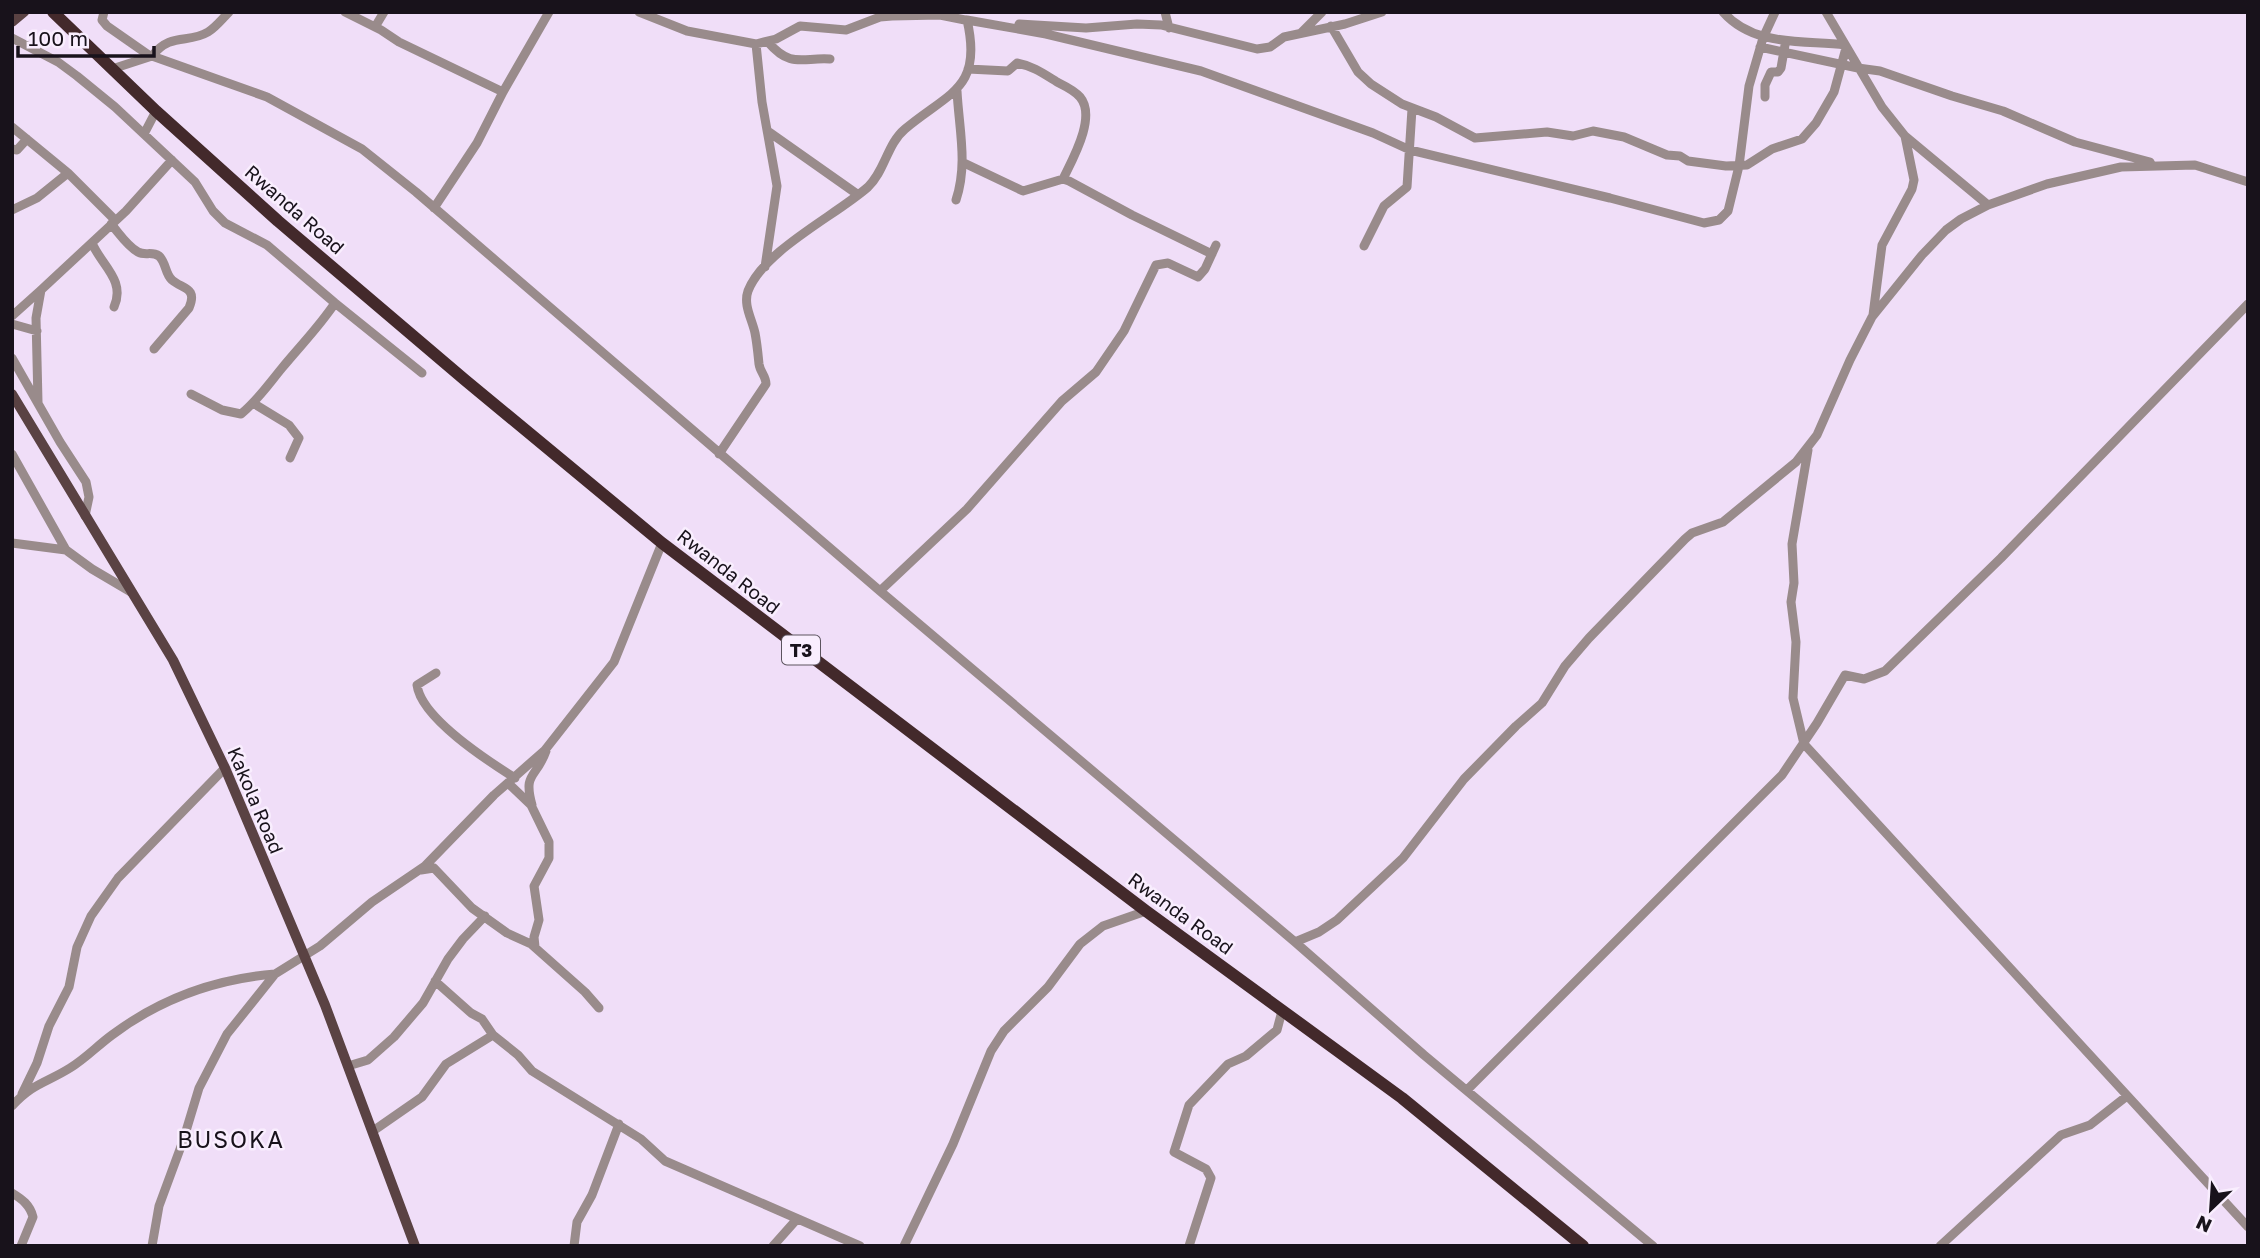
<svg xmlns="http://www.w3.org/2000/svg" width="2260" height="1258" font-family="'Golos Text',sans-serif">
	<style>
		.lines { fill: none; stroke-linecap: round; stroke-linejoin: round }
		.minor { stroke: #998b8b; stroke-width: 9 }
		.major { stroke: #5a4243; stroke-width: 10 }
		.highway { stroke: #43292b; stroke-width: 12 }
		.labels { text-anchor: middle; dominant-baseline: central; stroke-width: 5; stroke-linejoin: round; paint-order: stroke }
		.shield { fill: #f9eefe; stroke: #5c545f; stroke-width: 2 }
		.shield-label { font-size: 18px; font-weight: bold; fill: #18121b }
		.street-label { font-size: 19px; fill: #18121b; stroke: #f9eefe }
		.quarter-label { font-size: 23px; letter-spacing: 2px; fill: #18121b; stroke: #f9eefe }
	</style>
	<rect width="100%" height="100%" fill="#f0def8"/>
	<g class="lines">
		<path class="minor" d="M 104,12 L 102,20 L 107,26 L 150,56
			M 345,12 L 381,30 L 399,42 L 503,92
			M 639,12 L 687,31 L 756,44 L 776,39 L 800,26 L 846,30 L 880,17 L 892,16 L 940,15 L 970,21
			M 1165,12 L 1169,28
			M 1723,12 C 1754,47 1802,40 1845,45
			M 1826,12 L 1882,107 L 1905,136 L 1914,180 L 1912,189 L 1882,245 L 1873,315
			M 1019,24 L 1086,28 L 1137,24 L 1161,25 L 1257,49 L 1270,47 L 1284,37 L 1345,24 L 1382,12
			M 1331,26 L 1358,72 L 1371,84 L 1402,104 L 1436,117 L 1475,138 L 1547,132 L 1573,136 L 1593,131 L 1624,137 L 1667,155 L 1680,156 L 1688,161 L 1726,166 L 1747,165 L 1772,149 L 1802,139 L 1816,123 L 1834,92 L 1846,48
			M 375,27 L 384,12
			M 1301,33 L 1322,12
			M 12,38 L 58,62 L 77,76 L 115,107 L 195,182 L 213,211 L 225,223 L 267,245 L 335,303 L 422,373
			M 768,42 C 791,69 803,57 830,59
			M 756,44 L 762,102 L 777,186 L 765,267
			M 1760,47 L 1858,68 L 1880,71 L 1952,96 L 2003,111 L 2075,142 L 2150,162
			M 152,56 C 171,32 188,44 208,32 C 216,27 222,19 229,12
			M 112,69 L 152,56 L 267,97 L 362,149 L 416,192 L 880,591 L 1295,942 L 1424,1055 L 1653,1246
			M 968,69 L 1008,71 L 1017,63 C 1033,66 1044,74 1057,82 C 1065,86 1074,90 1080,97 C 1097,117 1072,160 1063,179
			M 1765,97 L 1765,85 L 1771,72 L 1778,72 L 1781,68 L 1785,45
			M 12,127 L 68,173 L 115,220
			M 769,132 L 857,194
			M 144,134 L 156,111
			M 1905,136 L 1988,205
			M 12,149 L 17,150 L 27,139
			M 964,163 L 1023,191 L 1063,179 L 1069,181 L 1132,215 L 1212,254
			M 956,200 C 968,164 959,129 957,91
			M 434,208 L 477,143 L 503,92 L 549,12
			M 12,210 L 37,198 L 68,173
			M 111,224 C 119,233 127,246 138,252 C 145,256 152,251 159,256 C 166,262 165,274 172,280 C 182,289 198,287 189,308 L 154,349
			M 92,243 C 101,265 126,280 114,307
			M 1364,246 L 1384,206 L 1407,187 L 1412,109
			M 12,316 L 41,290
			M 12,324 L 37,331
			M 12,358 L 60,442 L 86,482 L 89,497 L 85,516
			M 191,394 L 222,410 L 241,414 C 258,400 268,385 282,368 C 300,346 319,327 335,303
			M 38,402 L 36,318 L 41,290 L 126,211 L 172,160
			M 253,403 L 289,425 L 299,438 L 290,458
			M 1808,450 L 1792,544 L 1794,583 L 1791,602 L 1796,642 L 1793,698 L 1804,744 L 2248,1227
			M 12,454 L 66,550 L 92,569 L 131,592
			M 719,454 L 766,384 C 766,376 760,372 759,364 C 758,354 757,343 755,333 C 752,319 743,305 748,291 C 764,250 835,216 868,187 C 885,171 887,144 905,129 C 949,92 983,89 967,20 L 1046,34 L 1201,71 L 1373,133 L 1410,150 L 1610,198 L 1704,223 L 1719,220 L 1728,211 L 1739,166 L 1749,86 L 1763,38 L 1775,12
			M 12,543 L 66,550
			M 880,591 L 967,509 L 1062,401 L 1096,372 L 1124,331 L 1156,265 L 1168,263 L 1198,277 L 1205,269 L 1216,245
			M 436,673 L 417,685 C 421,718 488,761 515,778
			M 508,783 L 531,805 L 549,842 L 549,858 L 534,886 L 539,920 L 534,937 L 535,947
			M 532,805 C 523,772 536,779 546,751
			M 421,870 L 434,868 L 472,908 L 507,933 L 531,944 L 585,992 L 599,1008
			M 1295,942 L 1319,932 L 1337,920 L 1403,858 L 1464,779 L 1516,726 L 1542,703 L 1565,666 L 1589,638 L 1685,539 L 1692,533 L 1723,522 L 1796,462 L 1817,435 L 1850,360 L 1872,317 L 1922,255 L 1946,230 L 1961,219 L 1988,205 L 2047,184 L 2121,167 L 2195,165 L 2248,182
			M 435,981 L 471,1013 L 482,1019 L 493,1035 L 518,1055 L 532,1071 L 641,1139 L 665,1161 L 860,1246
			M 348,1066 L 368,1060 L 394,1037 L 423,1003 L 448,959 L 463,939 L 485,916
			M 1467,1090 L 1782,775 L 1817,723 L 1845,675 L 1864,679 L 1885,671 L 2001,558 L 2248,304
			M 22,1094 L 37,1063 L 49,1026 L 69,987 L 77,947 L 91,916 L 118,878 L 225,768
			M 12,1106 C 33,1083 46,1083 70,1068 C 85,1059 97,1046 112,1035 C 160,999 215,979 275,974
			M 373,1131 L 422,1097 L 446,1064 L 493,1035
			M 12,1193 C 22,1199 30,1205 33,1217 L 21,1246
			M 152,1246 L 159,1206 L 183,1141 L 199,1088 L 227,1034 L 275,974 L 320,946 L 372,902 L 425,866 L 494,795 L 545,750 L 614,662 L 662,543
			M 574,1246 L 577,1222 L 592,1195 L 619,1124
			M 773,1246 L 797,1219
			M 904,1246 L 953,1144 L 991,1051 L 1004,1031 L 1048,987 L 1080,944 L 1103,926 L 1146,911
			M 1189,1246 L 1211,1178 L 1206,1169 L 1174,1152 L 1189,1105 L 1228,1064 L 1246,1056 L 1277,1030 L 1282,1011
			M 1940,1246 L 2061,1135 L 2090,1125 L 2127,1096"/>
		<path class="major" d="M 12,22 L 24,12
			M 12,394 L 173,660 L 225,768 L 325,1005 L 415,1246"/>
		<path class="highway" d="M 53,12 L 156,111 L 278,221 L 465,380 L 662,543 L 1146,911 L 1402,1098 L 1583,1246"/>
	</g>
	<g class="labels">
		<rect class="shield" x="782" y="635.5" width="38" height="29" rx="5"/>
		<g class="shield-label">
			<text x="801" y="650">T3</text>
		</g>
		<g class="street-label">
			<text transform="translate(295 209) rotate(41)">Rwanda Road</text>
			<text transform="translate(729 571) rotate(38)">Rwanda Road</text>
			<text transform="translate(256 800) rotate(67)">Kakola Road</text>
			<text transform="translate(1181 913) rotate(36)">Rwanda Road</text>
		</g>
		<g class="quarter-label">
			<text x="231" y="1139">BUSOKA</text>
		</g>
	</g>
	<rect width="2260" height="1258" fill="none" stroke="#18121b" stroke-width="28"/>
	<g transform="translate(2211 1209) rotate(205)" stroke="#f9eefe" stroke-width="5" paint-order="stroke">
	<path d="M0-5L12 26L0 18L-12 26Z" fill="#18121b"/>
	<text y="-10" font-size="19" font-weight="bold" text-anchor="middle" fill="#18121b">N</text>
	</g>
	<path d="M18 46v10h136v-10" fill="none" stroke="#18121b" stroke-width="3.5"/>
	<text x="28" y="46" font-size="21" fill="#18121b" stroke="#f9eefe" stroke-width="5" paint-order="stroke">100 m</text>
</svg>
